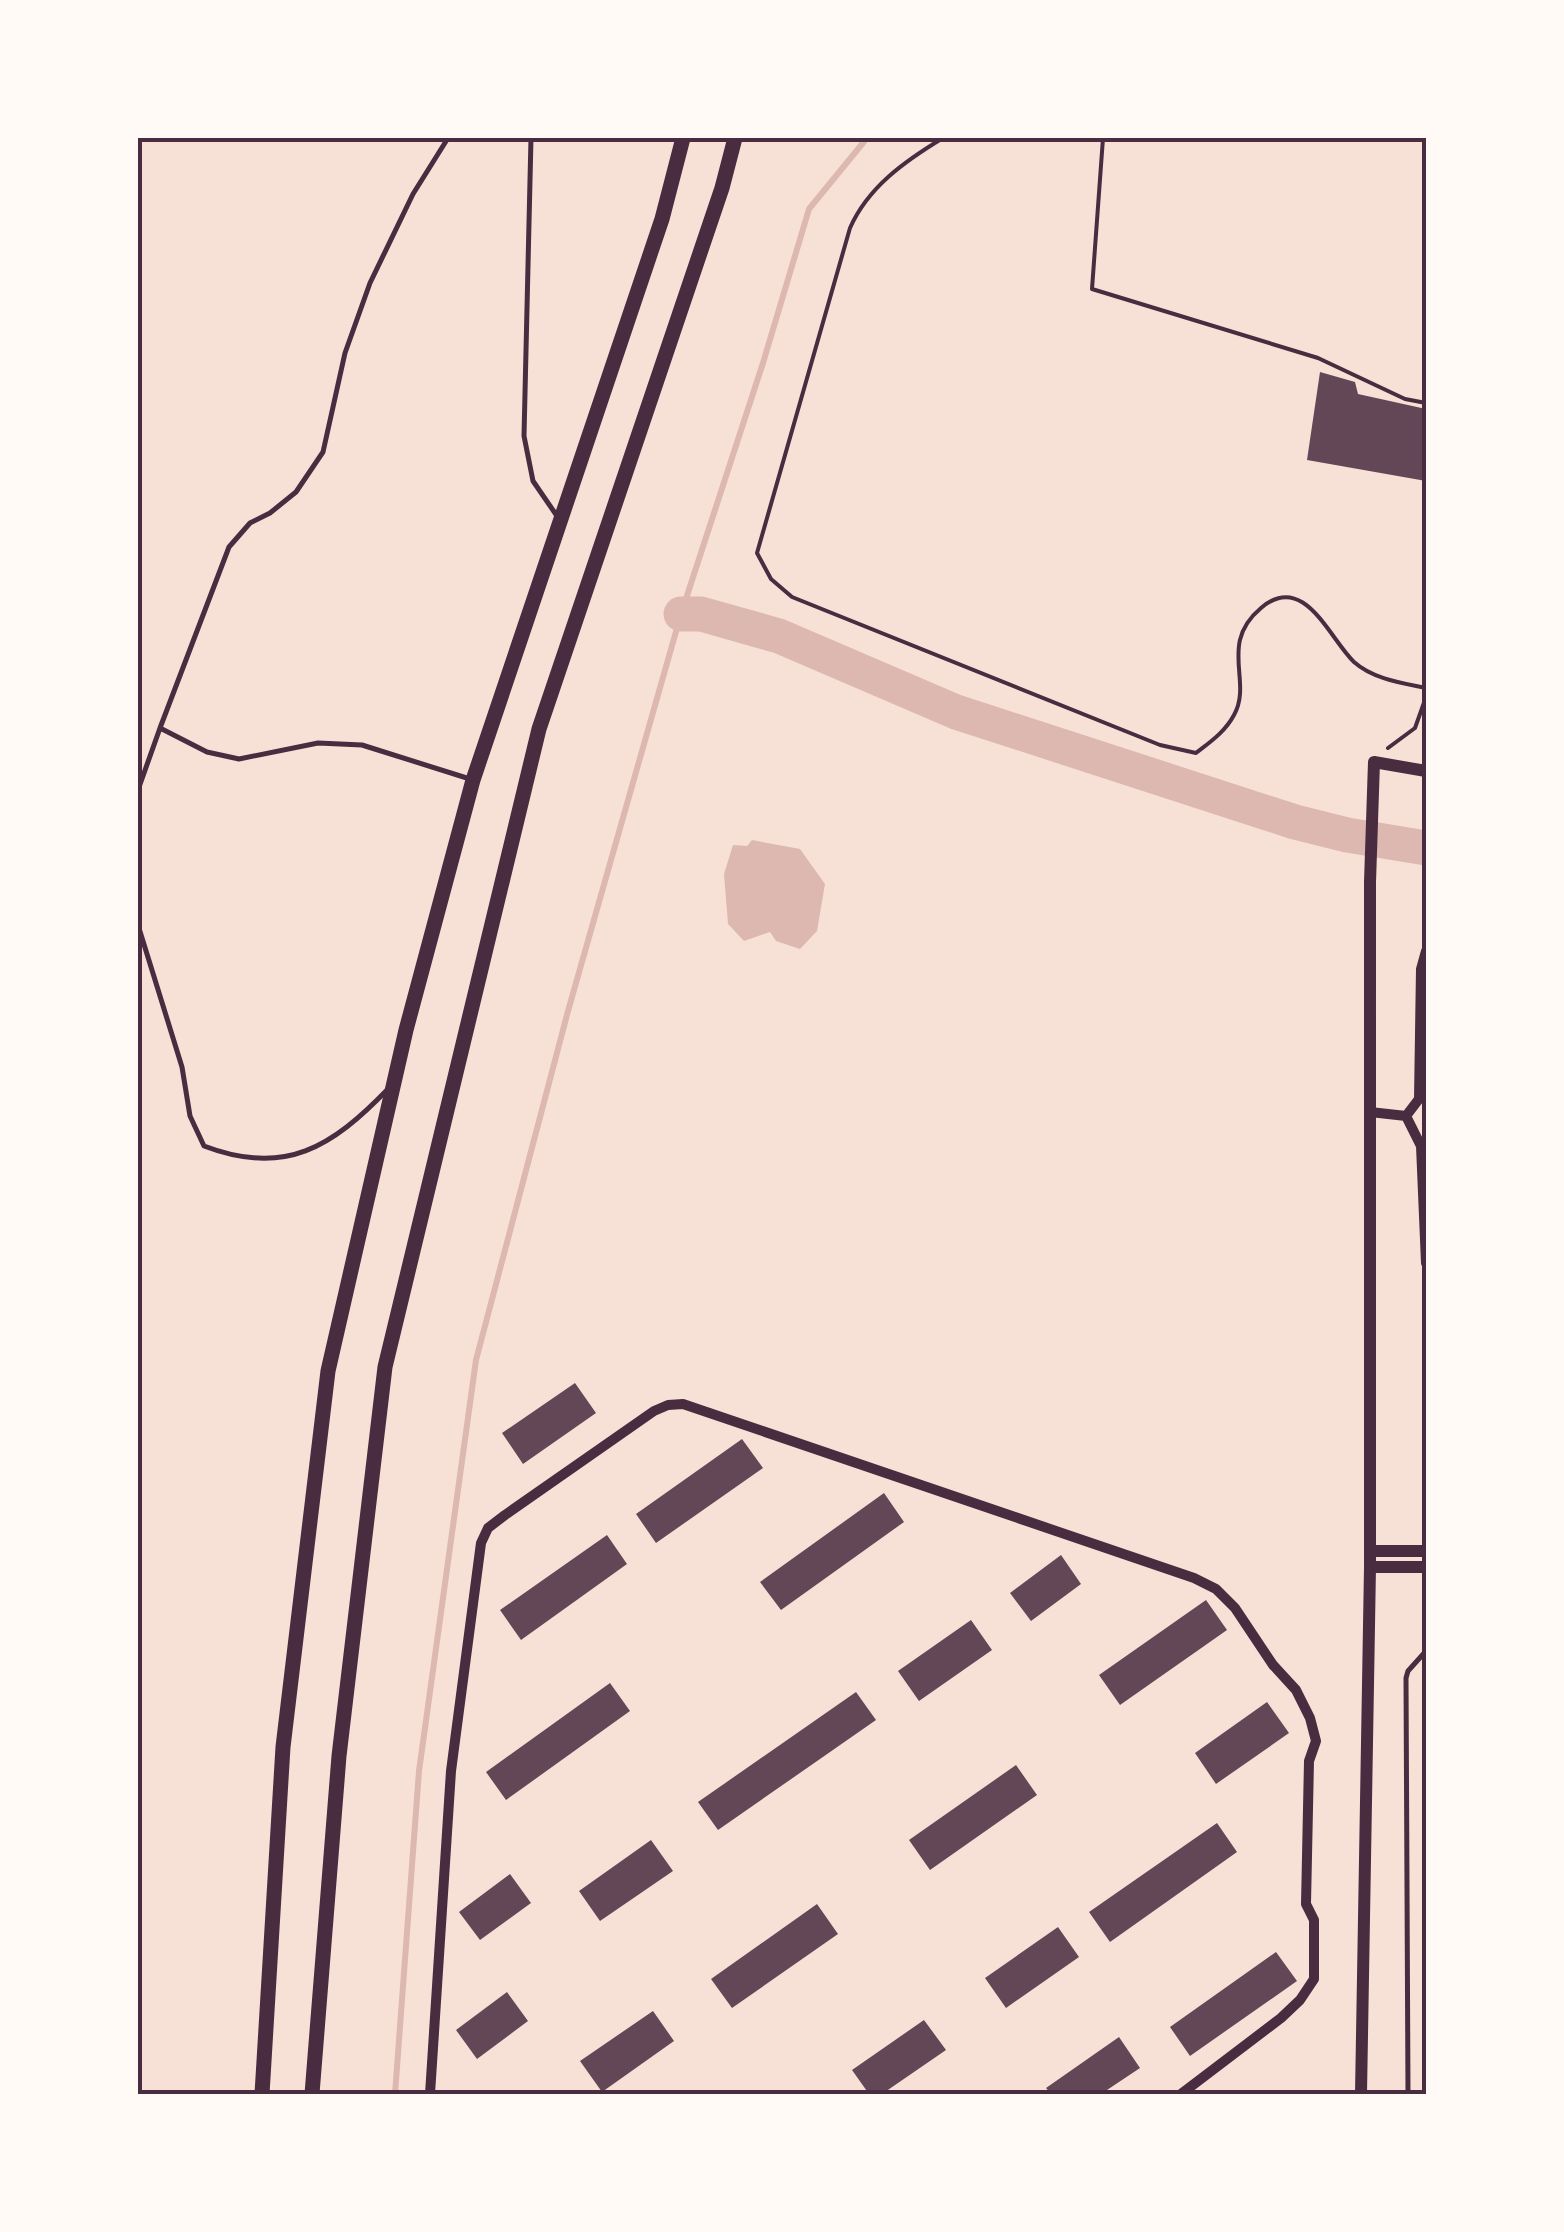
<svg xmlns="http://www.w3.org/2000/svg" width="1564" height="2232" font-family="Helvetica,sans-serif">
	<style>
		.water { fill: #dcb8b0 }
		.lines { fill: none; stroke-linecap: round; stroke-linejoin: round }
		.stream { stroke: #dcb8b0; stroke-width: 6 }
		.river { stroke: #dcb8b0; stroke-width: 35 }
		.building { fill: #644757 }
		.path { stroke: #4a2c40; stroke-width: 4 }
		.service { stroke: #4a2c40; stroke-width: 5 }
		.minor { stroke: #4a2c40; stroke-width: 10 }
		.tertiary { stroke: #4a2c40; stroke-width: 12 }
		.secondary { stroke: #4a2c40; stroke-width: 15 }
		.neatline { fill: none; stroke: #4a2c40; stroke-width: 4 }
	</style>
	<rect width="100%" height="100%" fill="#f7e1d7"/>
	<path class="water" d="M 752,840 L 800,849 L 825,884 L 817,931 L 800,949 L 776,941 L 770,932 L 744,941 L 728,924 L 724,874 L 733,845 L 747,846 Z"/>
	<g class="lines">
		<path class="stream" d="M 395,2094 L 419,1771 L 476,1360 L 568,1011 L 681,614 L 763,363 L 809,209 L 867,138"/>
		<path class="river" d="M 681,614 L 701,614 L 779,636 L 956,712 L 1295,822 L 1347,835 L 1426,848"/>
	</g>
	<path class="building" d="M 1320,372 L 1355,382 L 1358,394 L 1426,409 L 1426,481 L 1307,460 Z
		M 575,1383 L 596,1413 L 523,1464 L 502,1433 Z
		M 742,1439 L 763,1468 L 656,1543 L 636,1514 Z
		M 884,1493 L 904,1522 L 781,1610 L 760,1582 Z
		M 607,1535 L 627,1564 L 521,1640 L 500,1610 Z
		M 1061,1555 L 1081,1584 L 1031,1621 L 1010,1593 Z
		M 1206,1600 L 1227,1630 L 1120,1705 L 1099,1675 Z
		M 971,1620 L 992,1650 L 919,1701 L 898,1671 Z
		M 610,1683 L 630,1711 L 506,1800 L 486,1772 Z
		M 856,1692 L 876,1720 L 718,1830 L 698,1802 Z
		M 1267,1702 L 1289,1733 L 1216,1784 L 1195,1753 Z
		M 1016,1765 L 1037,1795 L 930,1870 L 909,1840 Z
		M 1217,1823 L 1237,1852 L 1110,1942 L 1089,1912 Z
		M 651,1840 L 673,1871 L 600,1921 L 579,1891 Z
		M 510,1874 L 531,1903 L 480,1940 L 459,1912 Z
		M 817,1904 L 838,1934 L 732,2008 L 711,1979 Z
		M 1058,1927 L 1079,1957 L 1006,2008 L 985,1978 Z
		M 1276,1952 L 1297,1981 L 1190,2056 L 1170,2027 Z
		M 507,1992 L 528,2021 L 477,2059 L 456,2030 Z
		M 653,2011 L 674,2041 L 602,2092 L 580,2061 Z
		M 924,2020 L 946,2050 L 882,2094 L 869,2094 L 852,2070 Z
		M 1119,2037 L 1140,2068 L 1101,2094 L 1051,2094 L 1046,2088 Z"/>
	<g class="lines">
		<path class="path" d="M 943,138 C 905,161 868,187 850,228 L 757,553 L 771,579 L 792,597 L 1160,745 L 1196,753 C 1210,742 1225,732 1234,715 C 1253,681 1218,644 1261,608 C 1304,571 1329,638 1354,662 C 1373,679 1402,683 1426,688
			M 1103,138 L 1092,289 L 1318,358 L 1405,399 L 1426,403
			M 1388,748 L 1415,728 L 1426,697"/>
		<path class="service" d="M 531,138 L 524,436 L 533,481 L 557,516
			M 160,728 L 229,547 L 250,523 L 270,513 L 296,492 L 323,452 L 345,353 L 370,283 L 413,194 L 448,138
			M 138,790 L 160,728 L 207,752 L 239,759 L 318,743 L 362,745 L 470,779
			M 138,925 L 182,1067 L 190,1116 L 204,1146 C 285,1177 332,1147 388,1089
			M 1408,2094 L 1406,1678 L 1408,1671 L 1426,1651"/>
		<path class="minor" d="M 1370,1112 L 1406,1116 L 1419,1099 L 1421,969 L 1426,951
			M 1406,1116 L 1421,1146 L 1426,1263
			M 430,2094 L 451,1771 L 481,1543 L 488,1528 L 505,1515 L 654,1411 L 668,1405 L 683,1404 L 1194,1578 L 1216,1589 L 1235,1608 L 1273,1665 L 1296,1690 L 1310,1718 L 1316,1741 L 1309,1761 L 1306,1904 L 1314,1920 L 1314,1979 L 1300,2000 L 1281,2018 L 1181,2094"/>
		<path class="tertiary" d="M 1370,1551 L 1426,1551
			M 1370,1567 L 1426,1567
			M 1361,2094 L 1370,1567 L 1370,882 L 1374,762 L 1426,771"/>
		<path class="secondary" d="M 262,2094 L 283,1747 L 328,1371 L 406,1030 L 473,780 L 662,219 L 683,138
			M 312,2094 L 339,1756 L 385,1367 L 539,729 L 722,188 L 735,138"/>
	</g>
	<rect width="1564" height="2232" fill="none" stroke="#fffaf5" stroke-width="280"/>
	<rect x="140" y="140" width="1284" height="1952" class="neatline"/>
</svg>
